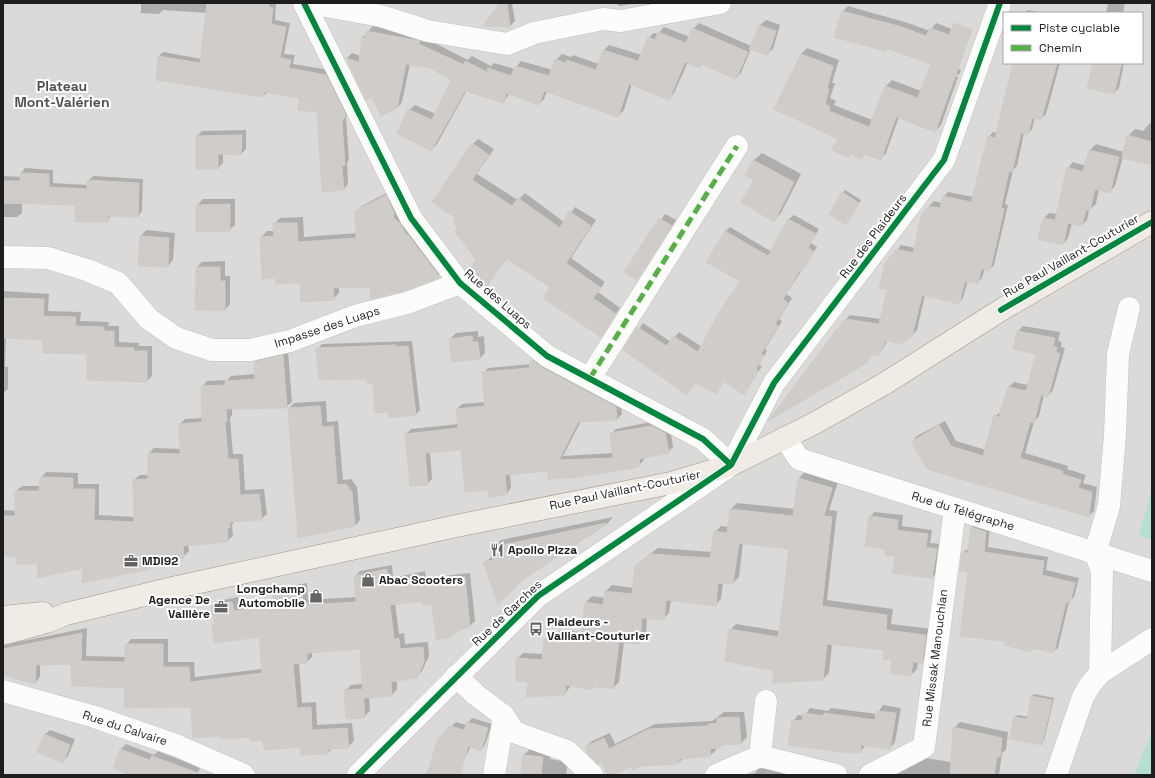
<svg xmlns="http://www.w3.org/2000/svg" width="1155" height="778" font-family="'Space Grotesk',sans-serif">
	<style>
		.residential { fill: #dbdad8; fill-rule: evenodd }
		.pitch { fill: #b6e0cf }
		.parking { fill: #dcdbda }
		.shadow { fill: #0003; fill-rule: evenodd }
		.building { fill: #cfccca; stroke: #cfccc9 }
		.lines { fill: none; stroke-linecap: round; stroke-linejoin: round }
		.minor-casing { stroke: #c3c2c1; stroke-width: 23 }
		.major-casing { stroke: #a19886; stroke-width: 23 }
		.minor { stroke: #fcfcfb; stroke-width: 22 }
		.major { stroke: #f0ece5; stroke-width: 22 }
		.quiet { stroke: #55b145; stroke-width: 5; stroke-dasharray: 10 5; stroke-linecap: butt }
		.cycleway-casing { stroke: #fff; stroke-width: 8 }
		.cycleway { stroke: #00873e; stroke-width: 6 }
		.labels { text-anchor: middle; dominant-baseline: central; stroke-width: 4; stroke-linejoin: round; paint-order: stroke }
		.street-label { font-size: 12px; fill: #1e1e1e; stroke: #fff }
		.poi-label { font-size: 12px; font-weight: bold; fill: #1e1e1e; stroke: #fff; text-anchor: start }
		.quarter-label { font-size: 14px; font-weight: bold; fill: #515151; stroke: #fff }
	</style>
	<rect width="100%" height="100%" fill="#eceae7"/>
	<path class="residential" d="M 3,3 L 1152,3 L 1152,775 L 3,775 ZM 1004,13 L 1142,13 L 1142,63 L 1004,63 Z"/>
	<path class="pitch" d="M 1152,488 L 1152,540 L 1139,536 Z
		M 1152,732 L 1152,775 L 1134,775 Z"/>
	<path class="parking" d="M 468,746 L 503,761 L 501,775 L 459,775 Z"/>
	<path class="shadow" d="M 141,3 L 276,3 L 275,20 L 290,23 L 284,54 L 295,55 L 293,64 L 330,70 L 350,110 L 346,117 L 349,160 L 347,163 L 348,184 L 344,189 L 318,111 L 300,97 L 268,92 L 263,96 L 159,56 L 163,52 L 202,59 L 207,13 L 163,10 L 159,14 L 141,13 Z
		M 501,3 L 512,3 L 515,21 L 510,26 L 485,25 Z
		M 615,3 L 638,3 L 620,6 Z
		M 1108,3 L 1125,3 L 1123,13 L 1106,13 Z
		M 848,6 L 908,23 L 930,31 L 936,23 L 960,32 L 948,65 L 961,70 L 959,75 L 933,66 L 933,68 L 958,77 L 941,125 L 935,131 L 899,117 L 886,153 L 880,159 L 866,154 L 862,157 L 852,153 L 848,156 L 833,150 L 840,138 L 775,108 L 801,54 L 807,48 L 839,60 L 832,83 L 835,83 L 830,98 L 836,101 L 834,105 L 872,120 L 886,86 L 892,80 L 921,91 L 931,67 L 934,64 L 888,47 L 885,50 L 835,37 L 843,11 ZM 957,33 L 959,33 L 948,63 L 946,63 Z
		M 1028,10 L 1041,13 L 1025,13 Z
		M 766,20 L 780,25 L 773,49 L 767,54 L 751,49 L 741,73 L 736,78 L 703,63 L 700,66 L 688,62 L 674,93 L 669,99 L 632,84 L 624,110 L 618,116 L 547,91 L 544,99 L 539,104 L 510,93 L 504,101 L 467,90 L 437,144 L 431,150 L 409,110 L 415,105 L 436,114 L 453,79 L 430,67 L 410,64 L 402,102 L 397,108 L 372,96 L 367,98 L 347,58 L 352,53 L 360,56 L 362,38 L 373,26 L 417,34 L 468,60 L 472,56 L 491,66 L 494,63 L 515,69 L 521,61 L 553,70 L 556,60 L 562,54 L 571,57 L 573,55 L 599,64 L 604,50 L 609,45 L 642,55 L 648,38 L 654,33 L 658,34 L 664,27 L 690,37 L 693,29 L 699,23 L 751,46 L 760,25 Z
		M 1014,63 L 1060,63 L 1046,114 L 1041,119 L 1035,117 L 1032,129 L 1028,134 L 1024,133 L 1017,166 L 1013,170 L 1005,204 L 1008,205 L 994,265 L 990,269 L 985,268 L 982,278 L 978,282 L 968,280 L 963,298 L 958,303 L 925,295 L 917,330 L 912,335 L 888,340 L 882,350 L 877,354 L 874,354 L 866,362 L 845,320 L 850,315 L 881,319 L 897,250 L 901,245 L 916,248 L 929,206 L 934,201 L 942,203 L 944,196 L 948,192 L 973,197 L 989,137 L 993,132 L 997,133 Z
		M 1094,63 L 1124,63 L 1119,88 L 1114,93 Z
		M 1150,123 L 1152,123 L 1152,164 L 1123,157 L 1115,186 L 1109,192 L 1099,189 L 1096,204 L 1089,210 L 1087,220 L 1082,225 L 1072,223 L 1068,238 L 1063,244 L 1044,218 L 1049,213 L 1057,214 L 1068,168 L 1073,162 L 1086,166 L 1090,150 L 1096,144 L 1124,152 L 1128,136 L 1135,129 L 1143,131 Z
		M 246,130 L 246,149 L 241,154 L 223,154 L 223,163 L 218,168 L 197,136 L 202,131 Z
		M 478,139 L 494,149 L 477,174 L 518,200 L 525,193 L 564,222 L 575,207 L 596,220 L 571,258 L 605,282 L 598,292 L 620,308 L 601,335 L 552,287 L 507,258 L 486,287 L 478,260 L 460,227 L 457,218 L 473,144 Z
		M 762,153 L 801,174 L 781,213 L 774,220 L 755,180 L 746,175 L 754,160 Z
		M 25,168 L 53,170 L 53,183 L 88,185 L 88,181 L 93,176 L 143,179 L 142,211 L 138,216 L 112,215 L 107,221 L 76,204 L 22,202 L 22,213 L 17,217 L 3,217 L 3,176 L 21,177 L 21,173 Z
		M 392,190 L 443,271 L 437,277 L 371,286 L 339,287 L 339,293 L 333,299 L 301,282 L 276,277 L 261,237 L 267,231 L 275,231 L 274,224 L 280,218 L 303,217 L 304,237 L 357,233 L 356,212 L 362,206 Z
		M 845,190 L 861,200 L 846,223 L 843,193 Z
		M 203,199 L 235,199 L 235,225 L 229,230 L 197,205 Z
		M 665,214 L 676,220 L 637,279 L 626,272 Z
		M 794,215 L 819,229 L 811,243 L 817,247 L 786,294 L 792,298 L 779,319 L 782,321 L 765,349 L 767,351 L 759,365 L 762,366 L 744,394 L 725,380 L 716,393 L 696,382 L 687,393 L 624,350 L 643,323 L 671,342 L 679,332 L 702,347 L 741,281 L 708,261 L 726,231 L 730,227 L 772,252 L 789,219 Z
		M 146,230 L 175,233 L 173,260 L 168,266 L 139,265 L 141,236 Z
		M 225,261 L 225,276 L 230,276 L 230,304 L 225,310 L 197,267 L 202,262 Z
		M 3,291 L 49,294 L 48,311 L 81,312 L 80,321 L 109,322 L 108,326 L 119,326 L 119,342 L 139,343 L 139,346 L 152,346 L 152,376 L 147,381 L 88,353 L 44,339 L 6,338 L 5,367 L 8,367 L 8,389 L 3,393 Z
		M 1023,326 L 1060,332 L 1058,341 L 1062,342 L 1061,347 L 1065,348 L 1053,390 L 1048,396 L 1044,395 L 1039,416 L 1034,422 L 1025,453 L 1068,466 L 1067,469 L 1086,475 L 1083,483 L 1097,487 L 1094,511 L 1089,516 L 912,442 L 917,436 L 945,421 L 956,441 L 986,450 L 995,416 L 1002,411 L 1009,387 L 1014,382 L 1028,385 L 1037,353 L 1018,332 Z
		M 478,331 L 478,337 L 484,336 L 485,353 L 480,358 L 450,339 L 456,333 Z
		M 412,341 L 420,410 L 416,414 L 368,378 L 317,349 L 322,344 Z
		M 288,351 L 292,402 L 286,407 L 232,408 L 232,415 L 230,418 L 233,454 L 243,454 L 245,490 L 264,489 L 267,514 L 261,519 L 235,521 L 232,525 L 233,536 L 227,541 L 188,545 L 189,551 L 183,557 L 174,557 L 170,561 L 154,560 L 155,563 L 149,568 L 84,567 L 39,564 L 17,556 L 3,555 L 3,510 L 16,511 L 16,491 L 22,486 L 40,486 L 41,478 L 46,472 L 78,473 L 78,484 L 99,484 L 99,515 L 135,517 L 134,480 L 140,475 L 149,475 L 149,453 L 154,448 L 181,449 L 180,424 L 185,419 L 203,418 L 202,387 L 207,381 L 227,380 L 231,376 L 256,374 L 255,362 L 260,357 Z
		M 537,355 L 621,402 L 622,414 L 617,419 L 581,421 L 563,456 L 614,453 L 611,434 L 616,429 L 656,421 L 670,428 L 673,447 L 668,452 L 644,457 L 644,460 L 639,465 L 510,474 L 511,488 L 507,493 L 489,489 L 462,449 L 430,451 L 432,479 L 427,484 L 406,434 L 411,429 L 459,424 L 457,409 L 462,404 L 486,402 L 484,373 L 488,368 L 531,364 Z
		M 326,401 L 327,422 L 338,421 L 343,480 L 351,479 L 357,487 L 360,520 L 355,526 L 289,408 L 294,403 Z
		M 805,472 L 838,482 L 829,510 L 837,511 L 827,600 L 893,609 L 891,624 L 932,629 L 928,656 L 922,662 L 918,662 L 917,669 L 911,675 L 885,649 L 832,644 L 829,673 L 823,679 L 775,670 L 730,630 L 736,624 L 780,631 L 790,548 L 743,543 L 739,577 L 733,583 L 723,583 L 721,599 L 715,605 L 671,600 L 669,613 L 663,619 L 647,617 L 646,637 L 640,643 L 624,642 L 619,682 L 613,688 L 595,686 L 592,689 L 571,685 L 565,694 L 529,681 L 517,659 L 523,653 L 544,654 L 545,640 L 551,634 L 556,634 L 561,630 L 582,632 L 586,602 L 592,596 L 605,598 L 606,591 L 612,585 L 634,588 L 636,565 L 658,548 L 712,552 L 715,532 L 721,526 L 729,527 L 731,509 L 737,503 L 795,509 L 799,478 Z
		M 874,512 L 903,515 L 902,526 L 932,530 L 930,543 L 941,544 L 937,572 L 932,577 L 896,555 L 887,548 L 870,517 Z
		M 613,517 L 607,524 L 523,578 L 485,563 L 494,554 L 493,548 L 501,540 Z
		M 977,523 L 990,527 L 988,547 L 1048,557 L 1046,570 L 1079,578 L 1074,597 L 1069,602 L 1058,648 L 1053,652 L 1034,648 L 1031,651 L 1005,641 L 969,571 L 963,552 L 970,548 L 972,527 Z
		M 392,565 L 393,578 L 425,571 L 426,578 L 470,573 L 475,621 L 470,626 L 424,600 L 395,603 L 399,634 L 404,633 L 405,644 L 428,642 L 429,656 L 422,671 L 416,677 L 397,680 L 397,689 L 392,695 L 369,696 L 370,711 L 364,717 L 345,691 L 351,685 L 363,684 L 360,648 L 312,651 L 312,657 L 307,662 L 299,663 L 302,703 L 316,702 L 317,725 L 352,723 L 354,741 L 348,747 L 333,747 L 328,753 L 251,736 L 222,735 L 192,706 L 126,687 L 72,663 L 40,663 L 40,677 L 35,683 L 3,674 L 3,645 L 87,628 L 86,656 L 126,657 L 126,645 L 131,639 L 168,639 L 168,662 L 194,662 L 195,677 L 262,669 L 260,636 L 215,642 L 213,626 L 215,624 L 212,607 L 218,601 L 238,597 L 239,606 L 275,601 L 274,594 L 279,588 L 307,583 L 308,600 L 356,597 L 355,577 L 360,571 Z
		M 1034,694 L 1054,698 L 1044,741 L 1041,744 L 1015,717 L 1018,715 L 1028,717 L 1032,696 Z
		M 883,705 L 901,708 L 895,742 L 890,748 L 866,745 L 860,752 L 793,721 L 798,715 L 804,716 L 810,708 L 828,711 L 831,708 L 877,714 Z
		M 724,712 L 744,712 L 747,737 L 741,743 L 723,744 L 720,747 L 716,748 L 716,750 L 710,756 L 684,757 L 679,763 L 631,765 L 609,775 L 602,761 L 586,747 L 592,741 L 610,733 L 615,744 L 655,724 L 712,721 Z
		M 472,718 L 492,724 L 485,745 L 481,750 L 471,746 L 456,775 L 425,775 L 431,766 L 440,738 L 456,722 L 466,725 Z
		M 960,722 L 1008,732 L 1006,750 L 1002,753 L 999,775 L 896,775 L 926,758 L 951,762 L 954,728 Z
		M 50,730 L 75,739 L 68,756 L 63,761 L 44,735 Z
		M 126,744 L 154,755 L 158,751 L 200,768 L 197,775 L 132,775 L 114,767 L 121,749 Z
		M 532,747 L 551,749 L 550,759 L 568,762 L 566,775 L 522,775 L 524,755 Z
		M 761,766 L 783,767 L 782,775 L 749,775 L 755,773 Z"/>
	<path class="building" d="M 207,3 L 269,3 L 269,7 L 273,8 L 271,24 L 286,27 L 280,58 L 291,60 L 289,68 L 326,75 L 346,115 L 342,122 L 345,165 L 342,166 L 344,190 L 322,192 L 317,112 L 298,110 L 299,98 L 264,92 L 263,97 L 156,80 L 158,56 L 200,63 Z
		M 500,3 L 507,3 L 510,27 L 483,26 Z
		M 842,11 L 902,27 L 926,36 L 930,28 L 949,35 L 954,23 L 972,30 L 935,132 L 896,117 L 881,160 L 864,154 L 862,159 L 851,154 L 849,158 L 831,150 L 838,139 L 774,109 L 801,54 L 833,66 L 827,89 L 829,89 L 825,104 L 830,107 L 829,111 L 869,127 L 885,86 L 918,98 L 931,64 L 886,48 L 885,51 L 834,37 Z
		M 759,25 L 776,31 L 768,55 L 749,49 Z
		M 692,28 L 748,52 L 736,79 L 701,64 L 700,68 L 685,62 L 669,100 L 629,84 L 618,117 L 544,91 L 539,105 L 506,93 L 504,103 L 465,91 L 431,151 L 397,133 L 408,109 L 432,120 L 451,80 L 430,68 L 406,64 L 397,108 L 381,116 L 372,97 L 366,100 L 346,58 L 359,62 L 362,38 L 365,38 L 366,31 L 420,41 L 419,44 L 464,65 L 465,61 L 487,72 L 488,68 L 511,76 L 515,66 L 549,76 L 555,59 L 566,63 L 567,60 L 596,70 L 603,50 L 638,61 L 648,37 L 655,40 L 658,32 L 686,43 Z
		M 1013,63 L 1057,63 L 1041,120 L 1032,118 L 1028,135 L 1021,133 L 1012,172 L 1009,171 L 1001,208 L 1004,209 L 990,271 L 981,269 L 978,284 L 965,281 L 959,304 L 922,295 L 912,336 L 900,344 L 886,340 L 878,356 L 873,354 L 867,363 L 768,421 L 845,319 L 879,324 L 887,290 L 879,288 L 885,263 L 896,249 L 913,253 L 922,214 L 929,206 L 940,208 L 943,196 L 971,202 L 988,136 L 995,138 Z
		M 1093,63 L 1122,63 L 1114,94 L 1087,88 Z
		M 233,135 L 242,135 L 241,155 L 218,154 L 218,169 L 196,169 L 196,136 Z
		M 1127,135 L 1152,142 L 1152,165 L 1122,158 Z
		M 472,143 L 489,155 L 472,180 L 512,206 L 518,198 L 560,228 L 569,211 L 591,226 L 566,263 L 601,288 L 593,298 L 616,314 L 601,337 L 543,298 L 550,287 L 506,258 L 486,288 L 469,270 L 476,260 L 455,232 L 458,227 L 453,223 L 456,218 L 432,202 Z
		M 1089,150 L 1119,157 L 1110,193 L 1095,189 L 1090,210 L 1086,210 L 1082,226 L 1068,223 L 1063,245 L 1038,239 L 1043,218 L 1055,220 L 1067,167 L 1083,172 Z
		M 753,160 L 794,182 L 774,222 L 741,202 L 754,180 L 745,175 Z
		M 20,173 L 49,174 L 49,187 L 87,189 L 87,180 L 139,183 L 138,217 L 108,216 L 108,222 L 75,222 L 75,205 L 3,203 L 3,181 L 20,181 Z
		M 842,192 L 859,203 L 846,225 L 829,214 Z
		M 386,195 L 394,213 L 393,218 L 399,222 L 407,236 L 408,235 L 439,276 L 438,278 L 403,291 L 371,299 L 370,287 L 333,288 L 334,300 L 301,302 L 300,283 L 276,284 L 275,278 L 262,279 L 260,237 L 274,236 L 273,223 L 297,223 L 298,242 L 356,238 L 355,211 Z
		M 230,204 L 230,231 L 196,232 L 196,205 Z
		M 659,218 L 672,226 L 637,280 L 624,272 Z
		M 788,219 L 816,234 L 808,248 L 814,252 L 803,270 L 799,271 L 783,299 L 788,303 L 775,324 L 778,326 L 761,354 L 764,356 L 756,369 L 758,371 L 744,395 L 724,381 L 716,394 L 695,382 L 687,395 L 623,350 L 637,327 L 667,346 L 673,336 L 698,352 L 718,314 L 740,281 L 706,262 L 725,231 L 768,256 Z
		M 140,236 L 169,238 L 168,267 L 138,266 Z
		M 196,267 L 220,267 L 220,281 L 225,281 L 225,311 L 195,310 Z
		M 3,298 L 44,299 L 43,316 L 76,317 L 75,326 L 104,327 L 104,331 L 114,331 L 114,347 L 134,348 L 134,351 L 147,351 L 147,382 L 87,380 L 87,354 L 43,353 L 43,340 L 3,338 Z
		M 1017,331 L 1055,338 L 1053,346 L 1057,347 L 1056,353 L 1060,353 L 1048,397 L 1036,394 L 1041,395 L 1034,423 L 1030,422 L 1020,458 L 1063,471 L 1062,474 L 1081,480 L 1078,488 L 1092,492 L 1089,517 L 927,469 L 911,442 L 939,425 L 951,446 L 983,456 L 994,415 L 999,417 L 1008,387 L 1026,391 L 1036,354 L 1013,349 Z
		M 472,336 L 473,342 L 478,342 L 480,359 L 452,362 L 449,339 Z
		M 396,345 L 396,347 L 408,346 L 416,415 L 389,418 L 388,412 L 375,413 L 373,383 L 367,383 L 367,379 L 319,380 L 316,348 Z
		M 283,355 L 287,408 L 226,409 L 227,421 L 225,422 L 228,459 L 238,459 L 240,495 L 259,494 L 262,520 L 230,522 L 230,528 L 227,528 L 228,542 L 183,546 L 184,558 L 170,558 L 171,562 L 149,561 L 150,569 L 82,583 L 83,568 L 37,578 L 38,564 L 16,564 L 16,557 L 3,556 L 3,516 L 15,516 L 15,491 L 39,491 L 40,477 L 73,478 L 73,489 L 95,489 L 94,520 L 134,522 L 133,480 L 148,479 L 148,453 L 180,454 L 179,424 L 202,422 L 201,386 L 225,385 L 225,381 L 255,379 L 254,362 Z
		M 531,359 L 541,367 L 616,407 L 617,420 L 578,422 L 559,460 L 613,458 L 610,433 L 651,426 L 665,433 L 669,453 L 639,459 L 640,466 L 629,469 L 571,478 L 548,479 L 548,471 L 505,475 L 507,494 L 489,498 L 488,490 L 465,492 L 461,450 L 425,453 L 428,485 L 410,486 L 405,434 L 458,428 L 456,409 L 485,406 L 482,372 L 529,368 Z
		M 320,406 L 322,427 L 333,426 L 337,485 L 346,484 L 352,492 L 355,526 L 298,538 L 288,408 Z
		M 798,478 L 832,488 L 824,516 L 832,517 L 822,606 L 887,615 L 886,630 L 926,635 L 922,663 L 913,662 L 911,676 L 890,673 L 892,660 L 883,659 L 884,650 L 827,644 L 823,680 L 772,683 L 774,671 L 725,661 L 729,629 L 778,637 L 783,602 L 789,549 L 739,543 L 733,584 L 718,583 L 716,606 L 666,600 L 664,620 L 642,618 L 640,644 L 619,642 L 613,689 L 593,686 L 592,690 L 566,685 L 565,695 L 526,697 L 528,682 L 516,681 L 516,658 L 542,660 L 544,639 L 553,640 L 554,635 L 581,638 L 585,602 L 603,605 L 605,591 L 632,594 L 635,565 L 651,554 L 710,558 L 714,531 L 727,533 L 730,509 L 793,516 Z
		M 869,516 L 898,520 L 897,530 L 928,534 L 926,547 L 937,549 L 932,578 L 892,573 L 895,556 L 885,555 L 886,549 L 865,546 Z
		M 607,523 L 524,579 L 498,604 L 483,562 L 493,560 L 492,547 Z
		M 971,527 L 986,532 L 984,552 L 1044,561 L 1042,575 L 1075,583 L 1070,603 L 1066,602 L 1054,653 L 1032,648 L 1031,652 L 1004,645 L 1004,641 L 960,636 L 968,572 L 960,570 L 962,552 L 968,553 Z
		M 387,569 L 388,583 L 420,576 L 421,582 L 465,577 L 470,627 L 462,629 L 449,638 L 436,640 L 432,605 L 423,605 L 423,601 L 390,605 L 394,639 L 399,638 L 400,649 L 423,647 L 424,662 L 417,678 L 391,682 L 392,696 L 363,698 L 360,649 L 307,653 L 307,663 L 293,664 L 297,708 L 311,707 L 312,730 L 347,728 L 349,748 L 328,749 L 328,754 L 301,755 L 300,747 L 265,750 L 262,740 L 250,741 L 250,737 L 221,739 L 221,736 L 193,738 L 191,707 L 124,708 L 125,688 L 72,686 L 71,664 L 36,665 L 35,684 L 3,675 L 3,649 L 82,633 L 81,661 L 125,662 L 125,644 L 163,644 L 163,667 L 189,667 L 190,682 L 262,673 L 259,637 L 214,643 L 212,626 L 215,626 L 211,606 L 232,602 L 234,611 L 274,605 L 273,593 L 302,587 L 303,605 L 356,602 L 354,576 Z
		M 363,689 L 365,718 L 346,719 L 344,690 Z
		M 1031,696 L 1052,700 L 1042,745 L 1009,739 L 1014,717 L 1027,719 Z
		M 876,711 L 896,713 L 890,749 L 861,745 L 861,753 L 849,752 L 849,753 L 788,745 L 792,720 L 802,721 L 803,713 L 824,716 L 824,713 L 875,720 Z
		M 739,717 L 741,744 L 721,745 L 720,748 L 710,749 L 711,756 L 679,759 L 679,764 L 641,766 L 633,770 L 631,766 L 613,775 L 608,775 L 601,762 L 598,764 L 589,755 L 585,747 L 604,738 L 609,749 L 649,729 L 708,726 L 708,724 L 717,723 L 717,718 Z
		M 467,722 L 488,728 L 481,751 L 468,746 L 460,775 L 427,775 L 438,738 L 450,726 L 464,730 Z
		M 953,727 L 1002,738 L 1000,757 L 997,757 L 994,775 L 950,775 Z
		M 44,734 L 70,745 L 63,763 L 37,752 Z
		M 120,749 L 150,760 L 152,756 L 198,773 L 197,775 L 129,775 L 113,768 Z
		M 523,755 L 543,757 L 541,775 L 521,775 Z"/>
	<g class="lines">
		<g class="minor-casing">
			<path id="minor" d="M 304,3 L 411,218 L 460,283 L 547,356 L 703,439 L 731,465
				M 310,3 L 381,16 L 428,31 L 507,44 L 534,33 L 603,19 L 621,21 L 720,3
				M 3,257 L 48,258 L 87,270 L 118,283 L 149,319 L 176,338 L 212,350 L 250,350 L 290,341 L 355,316 L 407,303 L 460,283
				M 590,378 L 737,146
				M 785,438 L 799,459 L 1152,571
				M 1095,553 L 1109,506 L 1115,435 L 1118,354 L 1129,308
				M 1095,553 L 1102,570 L 1100,673
				M 456,676 L 476,695 L 504,716 L 514,732 L 567,751 L 592,775
				M 3,691 L 95,717 L 178,746 L 244,775
				M 760,756 L 766,701
				M 358,775 L 538,596 L 731,465 L 774,383 L 944,160 L 1000,3
				M 494,775 L 504,716
				M 716,775 L 760,756 L 836,775
				M 870,775 L 924,747 L 955,509
				M 1056,775 L 1083,697 L 1090,685 L 1100,673 L 1152,639"/>
		</g>
		<g class="major-casing">
			<path id="major" d="M 3,617 L 43,613
				M 3,634 L 47,622 L 66,614 L 177,587 L 461,525 L 671,483 L 731,465 L 815,423 L 884,384 L 1001,310 L 1152,222"/>
		</g>
		<use href="#minor" class="minor"/>
		<use href="#major" class="major"/>
		<path class="quiet" d="M 590,378 L 737,146"/>
		<g class="cycleway-casing">
			<path id="cycleway" d="M 304,3 L 411,218 L 460,283 L 547,356 L 703,439 L 731,465
				M 1001,310 L 1152,222
				M 358,775 L 538,596 L 731,465 L 774,383 L 944,160 L 1000,3"/>
		</g>
		<use href="#cycleway" class="cycleway"/>
	</g>
	<defs>
		<g id="restaurant-bare" transform="scale(1.08)"><path d="M-5-6h1v4h1v-4h1v4h1v-4h1v5L-1.5 .5V6h-2V.5L-5-1ZM5-6V6H3V1.5H1.5Q1.5-4 5-6Z" fill="#666564" stroke="#fff" stroke-width="2.5" paint-order="stroke"/></g>
		<g id="office-bare" transform="scale(1.08)"><path d="M-6-3h4V-5.5h4V-3h4V5H-6ZM-1-4.5V-3h2v-1.5ZM-6 0V1H6V0Z" fill="#666564" stroke="#fff" stroke-width="2.5" paint-order="stroke"/></g>
		<g id="shop-bare" transform="scale(1.08)"><path d="M-5-2.5h2.3a2.7 3.5 0 0 1 5.4 0H5L5.5 6h-11ZM-1.5-2.5h3a1.5 2.3 0 0 0-3 0Z" fill="#666564" stroke="#fff" stroke-width="2.5" paint-order="stroke"/></g>
		<g id="bus-bare" transform="scale(1.08)"><path d="M-5-6H5V4H4V6H2V4H-2V6H-4V4H-5ZM-3.5-4V0h7V-4ZM-3.5 1.2v1.5H-2V1.2ZM2 1.2v1.5H3.5V1.2Z" fill="#666564" stroke="#fff" stroke-width="2.5" paint-order="stroke"/></g>
	</defs>
	<g fill-rule="evenodd">
		<use href="#restaurant-bare" x="497" y="550"/>
		<use href="#office-bare" x="131" y="561"/>
		<use href="#shop-bare" x="368" y="580"/>
		<use href="#shop-bare" x="316" y="596"/>
		<use href="#office-bare" x="221" y="607"/>
		<use href="#bus-bare" x="536" y="629"/>
	</g>
	<g class="labels">
		<g class="street-label">
			<text transform="translate(873 236) rotate(-53)">Rue des Plaideurs</text>
			<text transform="translate(1071 256) rotate(-30)">Rue Paul Vaillant-Couturier</text>
			<text transform="translate(498 299) rotate(41)">Rue des Luaps</text>
			<text transform="translate(327 327) rotate(-18)">Impasse des Luaps</text>
			<text transform="translate(625 490) rotate(-12)">Rue Paul Vaillant-Couturier</text>
			<text transform="translate(963 511) rotate(17)">Rue du Télégraphe</text>
			<text transform="translate(507 613) rotate(-43)">Rue de Garches</text>
			<text transform="translate(935 658) rotate(-83)">Rue Missak Manouchian</text>
			<text transform="translate(125 728) rotate(18)">Rue du Calvaire</text>
		</g>
		<g class="poi-label">
			<text x="508" y="550">Apollo Pizza</text>
			<text x="142" y="561">MDI92</text>
			<text x="379" y="580">Abac Scooters</text>
			<text x="305" y="589" text-anchor="end">Longchamp<tspan x="305" dy="14">Automobile</tspan></text>
			<text x="210" y="600" text-anchor="end">Agence De<tspan x="210" dy="14">Valiière</tspan></text>
			<text x="547" y="622">Plaideurs -<tspan x="547" dy="14">Vaillant-Couturier</tspan></text>
		</g>
		<g class="quarter-label">
			<text x="62" y="86">Plateau<tspan x="62" dy="16">Mont-Valérien</tspan></text>
		</g>
	</g>
	<rect width="1155" height="778" fill="none" stroke="#1e1e1e" stroke-width="8"/>
	<rect x="1003" y="12" width="140" height="52" fill="#ffffff" stroke="#a5a5a5"/>
	<rect x="1011" y="25" width="20" height="6" fill="#00873e" stroke="#a5a5a5"/>
	<text x="1039" y="32" font-size="12" fill="#1e1e1e">Piste cyclable</text>
	<rect x="1011" y="45" width="20" height="6" fill="#55b145" stroke="#a5a5a5"/>
	<text x="1039" y="52" font-size="12" fill="#1e1e1e">Chemin</text>
</svg>
